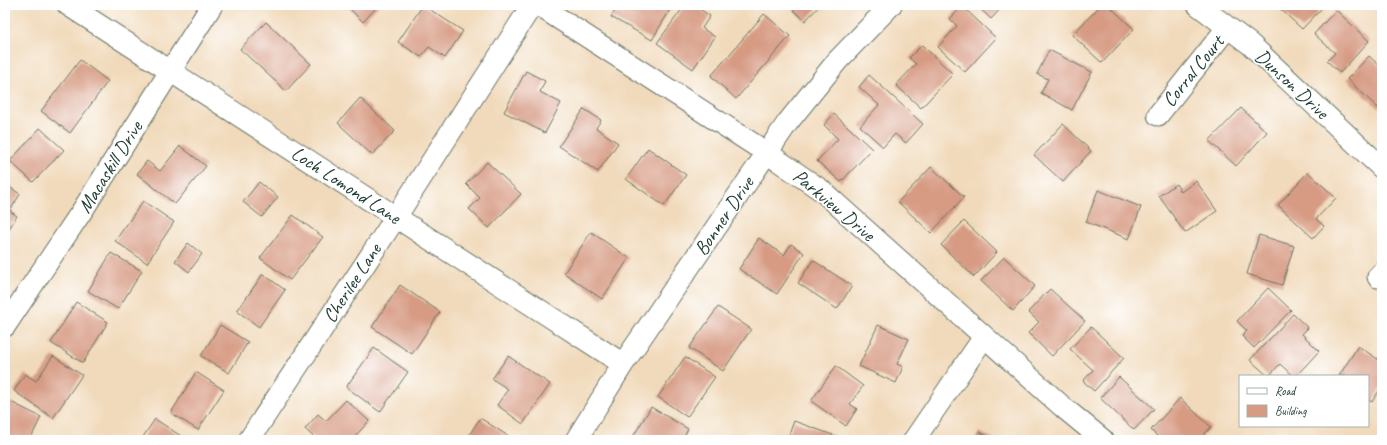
<svg xmlns="http://www.w3.org/2000/svg" width="1387" height="445" font-family="Caveat,sans-serif">
	<style>
		.building { fill: #d79b84 }
		.lines { fill: none; stroke-linecap: round; stroke-linejoin: round }
		.street-casing { stroke: #687463; stroke-width: 23 }
		.street { stroke: #fff; stroke-width: 21 }
		.labels { text-anchor: middle; dominant-baseline: central; stroke-width: 3.5; stroke-linejoin: round; paint-order: stroke }
		.street-label { font-size: 20px; fill: #1f3d34; stroke: #fff }
	</style>
	<rect width="100%" height="100%" fill="#fff"/>
	<filter id="ink" filterUnits="userSpaceOnUse"><feTurbulence type="fractalNoise" baseFrequency=".025" numOctaves="2"/><feDisplacementMap in="SourceGraphic" scale="8" xChannelSelector="R" yChannelSelector="G"/><feConvolveMatrix kernelMatrix="1 2 1 2 8 2 1 2 1" color-interpolation-filters="sRGB"/></filter>
	<filter id="wash" filterUnits="userSpaceOnUse"><feTurbulence type="fractalNoise" baseFrequency=".012" numOctaves="4" result="noise"/><feDisplacementMap in="SourceGraphic" scale="16" xChannelSelector="R" yChannelSelector="G"/><feGaussianBlur stdDeviation="0.9" result="paint"/><feColorMatrix in="noise" values="0 0 0 0 0 0 0 0 0 0 0 0 0 0 0 0 0 1.4 0 .05"/><feComposite in="paint" operator="in"/></filter>
	<g filter="url(#wash)">
		<rect width="100%" height="100%" fill="#f1dabb"/>
		<g id="blocks">
			<path class="building" d="M 346,5 L 379,5 L 363,22 Z
				M 423,5 L 463,31 L 445,58 L 429,47 L 421,57 L 398,42 Z
				M 618,5 L 666,5 L 671,8 L 652,40 L 611,17 Z
				M 685,5 L 694,5 L 710,16 L 702,28 L 715,37 L 693,69 L 657,43 Z
				M 788,5 L 820,5 L 805,21 Z
				M 976,5 L 1004,5 L 991,19 Z
				M 1101,5 L 1108,5 L 1134,29 L 1102,63 L 1072,35 Z
				M 1276,5 L 1325,5 L 1302,29 Z
				M 962,6 L 996,38 L 965,72 L 938,47 L 957,26 L 950,19 Z
				M 1336,10 L 1369,41 L 1340,73 L 1327,61 L 1335,53 L 1314,34 Z
				M 764,14 L 790,36 L 736,99 L 711,76 Z
				M 266,22 L 311,64 L 286,91 L 240,49 Z
				M 922,45 L 953,74 L 921,108 L 896,85 L 916,64 L 909,58 Z
				M 1049,50 L 1092,72 L 1072,110 L 1041,93 L 1048,79 L 1037,74 Z
				M 1369,56 L 1382,68 L 1382,104 L 1378,108 L 1347,79 Z
				M 80,60 L 108,81 L 70,133 L 41,111 Z
				M 526,71 L 545,81 L 540,92 L 561,103 L 545,133 L 504,112 Z
				M 869,75 L 923,124 L 906,143 L 895,134 L 883,147 L 860,126 L 879,105 L 859,87 Z
				M 360,98 L 395,131 L 372,155 L 338,123 Z
				M 1241,108 L 1267,132 L 1236,166 L 1209,141 Z
				M 584,109 L 601,120 L 596,128 L 618,143 L 598,172 L 559,146 Z
				M 834,114 L 872,149 L 841,182 L 817,161 L 838,139 L 824,125 Z
				M 1063,124 L 1091,151 L 1063,182 L 1034,155 Z
				M 40,128 L 64,150 L 33,182 L 10,161 Z
				M 180,146 L 206,166 L 175,204 L 137,174 L 147,161 L 160,171 Z
				M 648,148 L 686,175 L 664,206 L 626,179 Z
				M 487,162 L 521,194 L 489,228 L 469,209 L 480,198 L 466,184 Z
				M 931,167 L 964,197 L 931,233 L 898,202 Z
				M 1308,172 L 1336,198 L 1316,219 L 1324,226 L 1313,238 L 1278,205 Z
				M 1196,181 L 1217,211 L 1185,233 L 1159,196 L 1176,184 L 1181,192 Z
				M 259,182 L 278,197 L 262,217 L 243,202 Z
				M 5,184 L 20,194 L 10,211 L 17,216 L 5,235 Z
				M 1098,190 L 1141,207 L 1129,239 L 1086,222 Z
				M 143,201 L 174,222 L 147,263 L 115,241 Z
				M 293,215 L 323,237 L 290,280 L 260,258 Z
				M 964,221 L 997,252 L 974,277 L 941,245 Z
				M 591,232 L 629,258 L 602,299 L 564,273 Z
				M 1259,235 L 1294,246 L 1282,285 L 1247,274 Z
				M 759,238 L 784,255 L 791,244 L 804,253 L 777,294 L 739,269 Z
				M 188,243 L 202,254 L 189,272 L 175,261 Z
				M 111,253 L 142,271 L 118,309 L 88,291 Z
				M 1004,257 L 1035,286 L 1013,311 L 981,281 Z
				M 813,260 L 852,286 L 837,309 L 798,283 Z
				M 263,274 L 285,290 L 259,327 L 237,311 Z
				M 400,285 L 440,312 L 412,354 L 372,327 Z
				M 1268,288 L 1291,310 L 1254,348 L 1242,336 L 1247,331 L 1237,321 Z
				M 1050,289 L 1085,321 L 1052,356 L 1028,333 L 1039,322 L 1028,312 Z
				M 76,302 L 108,322 L 83,363 L 51,343 Z
				M 718,307 L 751,329 L 723,371 L 689,348 Z
				M 1293,314 L 1308,328 L 1302,334 L 1319,351 L 1296,376 L 1293,376 L 1280,364 L 1269,376 L 1268,376 L 1250,360 Z
				M 220,325 L 248,342 L 229,373 L 201,356 Z
				M 878,325 L 909,339 L 897,364 L 903,367 L 896,383 L 859,366 Z
				M 1091,327 L 1124,358 L 1094,391 L 1083,381 L 1093,370 L 1070,349 Z
				M 1358,346 L 1382,362 L 1382,386 L 1372,402 L 1368,400 L 1368,376 L 1339,376 Z
				M 374,348 L 408,372 L 380,412 L 346,387 Z
				M 53,356 L 82,375 L 53,418 L 14,391 L 25,374 L 36,381 Z
				M 508,356 L 550,384 L 523,424 L 497,405 L 508,389 L 492,379 Z
				M 685,357 L 715,377 L 687,417 L 658,397 Z
				M 836,366 L 863,386 L 850,404 L 857,409 L 846,426 L 811,401 Z
				M 196,372 L 224,390 L 198,430 L 171,413 Z
				M 1119,377 L 1154,409 L 1134,430 L 1100,398 Z
				M 1180,398 L 1211,427 L 1199,440 L 1161,440 L 1151,430 Z
				M 5,399 L 41,417 L 30,440 L 5,440 Z
				M 346,400 L 369,421 L 352,440 L 317,440 L 305,429 L 318,414 L 326,421 Z
				M 651,407 L 688,429 L 682,440 L 631,440 Z
				M 480,418 L 513,439 L 512,440 L 466,440 Z
				M 155,419 L 187,440 L 141,440 Z
				M 794,421 L 833,435 L 831,440 L 787,440 Z
				M 979,432 L 997,440 L 975,440 Z"/>
		</g>
	</g>
	<g filter="url(#ink)">
		<use href="#blocks" fill-opacity="0" stroke="#687463" stroke-width="1"/>
		<g class="lines">
			<g class="street-casing">
				<path id="street" d="M 68,5 L 623,364
					M 538,5 L 767,153 L 821,190 L 1064,408 L 1103,440
					M 1198,5 L 1250,44 L 1382,168
					M 1158,115 L 1227,28
					M 1378,277 L 1382,273
					M 5,326 L 84,208 L 212,5
					M 249,440 L 396,217 L 532,5
					M 576,440 L 623,364 L 788,122 L 838,60 L 891,5
					M 914,440 L 984,337"/>
			</g>
			<use href="#street" class="street"/>
		</g>
	</g>
	<g class="labels">
		<g class="street-label">
			<text transform="translate(1193 71) rotate(-51)">Corral Court</text>
			<text transform="translate(1292 84) rotate(43)">Dunson Drive</text>
			<text transform="translate(110 167) rotate(-58)">Macaskill Drive</text>
			<text transform="translate(346 185) rotate(33)">Loch Lomond Lane</text>
			<text transform="translate(834 205) rotate(40)">Parkview Drive</text>
			<text transform="translate(724 216) rotate(-56)">Bonner Drive</text>
			<text transform="translate(352 283) rotate(-57)">Cherilee Lane</text>
		</g>
	</g>
	<rect width="1387" height="445" fill="none" stroke="#fff" stroke-width="20"/>
	<rect x="1239" y="375" width="130" height="52" fill="#ffffff" stroke="#a5b1ae"/>
	<rect x="1247" y="388" width="20" height="6" fill="#ffffff" stroke="#a5b1ae"/>
	<text x="1275" y="395" font-size="12" fill="#1f3d34">Road</text>
	<rect x="1247" y="405" width="20" height="12" fill="#d79b84" stroke="#a5b1ae"/>
	<text x="1275" y="415" font-size="12" fill="#1f3d34">Building</text>
</svg>
